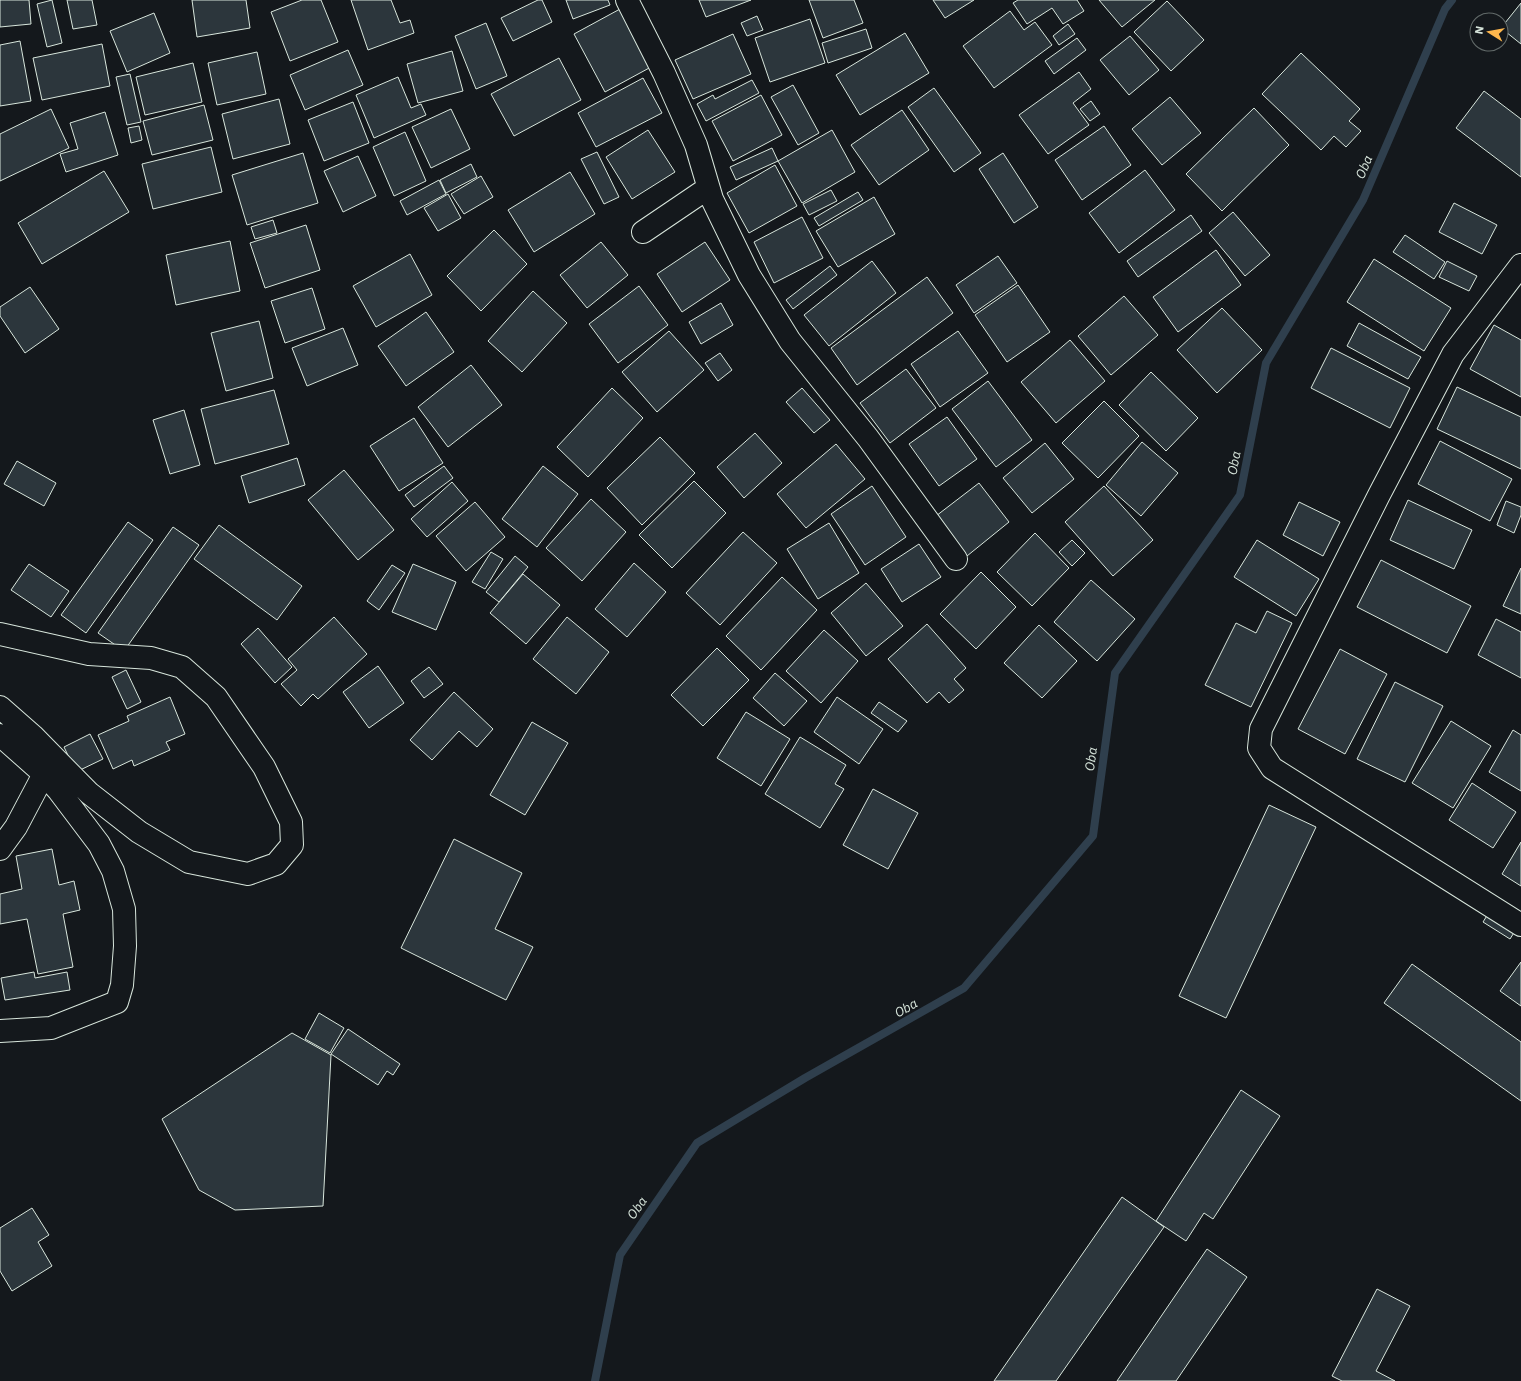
<svg xmlns="http://www.w3.org/2000/svg" width="1521" height="1381" font-family="'IBM Plex Sans',sans-serif">
	<style>
		.lines { fill: none; stroke-linecap: round; stroke-linejoin: round }
		.stream { stroke: #2f3f4d; stroke-width: 8 }
		.building { fill: #2c363c; stroke: #d8e6dc }
		.minor-casing { stroke: #d8e6dc; stroke-width: 24 }
		.minor { stroke: #14181c; stroke-width: 22 }
		.labels { text-anchor: middle; dominant-baseline: central; stroke-width: 3; stroke-linejoin: round; paint-order: stroke }
		.water-label { font-size: 13px; font-style: italic; fill: #d8e6dc; stroke: #14181c }
	</style>
	<rect width="100%" height="100%" fill="#14181c"/>
	<g class="lines">
		<path class="stream" d="M 595,1381 L 620,1255 L 697,1143 L 805,1078 L 964,988 L 1093,836 L 1115,673 L 1240,495 L 1266,363 L 1363,200 L 1445,9 L 1452,0"/>
	</g>
	<path class="building" d="M 0,0 L 29,0 L 31,24 L 0,27 Z
		M 52,0 L 62,43 L 47,47 L 37,4 Z
		M 67,0 L 92,0 L 97,25 L 73,29 Z
		M 192,0 L 246,0 L 250,28 L 197,37 Z
		M 302,0 L 321,0 L 338,42 L 290,61 L 271,12 Z
		M 351,0 L 391,0 L 400,23 L 410,20 L 414,33 L 368,50 Z
		M 538,0 L 542,0 L 552,22 L 513,41 L 501,18 Z
		M 566,0 L 608,0 L 610,5 L 573,19 Z
		M 699,0 L 751,0 L 706,17 Z
		M 809,0 L 854,0 L 863,23 L 823,38 Z
		M 933,0 L 974,0 L 945,18 Z
		M 1018,0 L 1077,0 L 1084,11 L 1063,24 L 1052,8 L 1027,24 L 1013,3 Z
		M 1099,0 L 1155,0 L 1122,27 Z
		M 1167,1 L 1204,40 L 1171,71 L 1134,32 Z
		M 1521,3 L 1521,44 L 1501,28 Z
		M 620,9 L 651,67 L 605,92 L 574,34 Z
		M 1010,11 L 1024,30 L 1035,22 L 1052,45 L 994,88 L 963,46 Z
		M 154,13 L 170,53 L 127,72 L 110,31 Z
		M 757,16 L 763,30 L 747,36 L 741,23 Z
		M 810,19 L 825,63 L 770,82 L 755,38 Z
		M 486,23 L 507,76 L 476,89 L 455,36 Z
		M 1068,24 L 1075,34 L 1059,45 L 1053,36 Z
		M 866,29 L 872,48 L 828,63 L 822,43 Z
		M 905,33 L 929,73 L 860,115 L 836,75 Z
		M 733,34 L 751,74 L 693,99 L 675,60 Z
		M 1130,36 L 1159,70 L 1129,95 L 1100,60 Z
		M 1077,38 L 1086,50 L 1054,74 L 1045,61 Z
		M 20,41 L 31,101 L 0,106 L 0,45 Z
		M 102,44 L 110,86 L 42,100 L 33,58 Z
		M 348,50 L 363,85 L 305,110 L 290,75 Z
		M 452,51 L 463,91 L 418,103 L 407,64 Z
		M 257,52 L 266,94 L 217,105 L 208,63 Z
		M 1301,53 L 1360,109 L 1349,121 L 1361,131 L 1346,147 L 1334,136 L 1321,150 L 1262,94 Z
		M 559,58 L 581,100 L 514,136 L 491,94 Z
		M 193,63 L 202,102 L 145,115 L 136,77 Z
		M 1079,72 L 1091,89 L 1073,103 L 1089,125 L 1048,154 L 1019,115 Z
		M 130,74 L 141,122 L 127,125 L 116,77 Z
		M 398,77 L 411,108 L 421,104 L 426,115 L 374,138 L 356,95 Z
		M 643,78 L 662,113 L 596,147 L 578,113 Z
		M 752,80 L 759,93 L 706,121 L 697,104 L 713,95 L 715,99 Z
		M 793,85 L 819,133 L 798,145 L 771,97 Z
		M 934,88 L 981,153 L 954,172 L 908,107 Z
		M 1484,91 L 1521,119 L 1521,177 L 1456,128 Z
		M 761,95 L 782,135 L 733,161 L 712,121 Z
		M 1170,97 L 1201,133 L 1162,165 L 1132,129 Z
		M 279,99 L 290,144 L 233,159 L 222,114 Z
		M 1091,101 L 1100,114 L 1090,121 L 1080,109 Z
		M 353,102 L 369,143 L 324,161 L 308,120 Z
		M 204,105 L 213,140 L 152,155 L 143,121 Z
		M 1254,108 L 1289,145 L 1222,211 L 1186,174 Z
		M 51,109 L 69,148 L 0,181 L 0,134 Z
		M 451,109 L 470,149 L 431,168 L 412,127 Z
		M 902,110 L 929,150 L 879,185 L 851,145 Z
		M 105,112 L 118,155 L 66,172 L 60,154 L 78,149 L 70,123 Z
		M 139,126 L 142,140 L 131,143 L 128,128 Z
		M 1104,126 L 1131,165 L 1082,200 L 1055,160 Z
		M 648,130 L 675,172 L 632,199 L 606,157 Z
		M 832,130 L 855,172 L 802,203 L 778,161 Z
		M 405,132 L 426,181 L 394,196 L 373,147 Z
		M 211,147 L 222,192 L 153,209 L 142,164 Z
		M 772,148 L 778,161 L 736,180 L 730,167 Z
		M 597,152 L 619,197 L 604,204 L 581,159 Z
		M 303,153 L 318,203 L 247,225 L 232,175 Z
		M 1003,153 L 1038,207 L 1014,223 L 979,169 Z
		M 358,156 L 376,196 L 343,212 L 324,171 Z
		M 471,164 L 477,177 L 446,193 L 440,180 Z
		M 775,165 L 797,206 L 749,233 L 727,193 Z
		M 1145,170 L 1175,210 L 1119,253 L 1089,213 Z
		M 104,171 L 129,212 L 42,264 L 18,223 Z
		M 570,172 L 595,214 L 534,252 L 508,210 Z
		M 481,176 L 493,197 L 464,214 L 451,194 Z
		M 439,180 L 446,194 L 407,215 L 400,201 Z
		M 831,190 L 837,201 L 809,215 L 803,204 Z
		M 858,192 L 863,200 L 819,226 L 814,218 Z
		M 448,194 L 461,218 L 438,231 L 424,208 Z
		M 874,197 L 895,234 L 838,267 L 816,231 Z
		M 1454,203 L 1497,225 L 1482,254 L 1439,232 Z
		M 1233,212 L 1270,255 L 1245,276 L 1209,233 Z
		M 1191,215 L 1202,231 L 1138,277 L 1127,261 Z
		M 802,217 L 823,258 L 774,283 L 754,242 Z
		M 273,220 L 277,233 L 255,239 L 251,227 Z
		M 306,225 L 320,270 L 265,288 L 250,243 Z
		M 494,230 L 527,264 L 481,311 L 447,276 Z
		M 1405,235 L 1445,262 L 1434,279 L 1393,252 Z
		M 230,241 L 240,291 L 176,305 L 166,255 Z
		M 601,242 L 628,275 L 587,308 L 560,275 Z
		M 705,242 L 730,280 L 682,312 L 657,274 Z
		M 1216,250 L 1241,285 L 1178,332 L 1153,297 Z
		M 410,254 L 432,295 L 376,327 L 353,286 Z
		M 998,256 L 1017,283 L 974,313 L 956,285 Z
		M 1374,259 L 1451,308 L 1424,351 L 1347,302 Z
		M 872,261 L 896,293 L 829,346 L 804,315 Z
		M 1447,261 L 1477,276 L 1469,291 L 1439,277 Z
		M 830,266 L 837,275 L 793,309 L 786,300 Z
		M 927,277 L 953,313 L 857,385 L 831,348 Z
		M 1018,285 L 1050,332 L 1007,362 L 975,315 Z
		M 639,286 L 668,325 L 618,363 L 589,324 Z
		M 30,287 L 59,329 L 25,353 L 0,316 L 0,307 Z
		M 312,288 L 325,329 L 285,343 L 271,301 Z
		M 533,291 L 567,323 L 522,372 L 488,341 Z
		M 1124,296 L 1158,335 L 1111,375 L 1078,336 Z
		M 721,303 L 733,325 L 701,344 L 689,322 Z
		M 1222,308 L 1262,350 L 1217,393 L 1177,350 Z
		M 426,312 L 454,352 L 406,386 L 378,346 Z
		M 259,321 L 273,378 L 226,391 L 211,333 Z
		M 1359,323 L 1421,357 L 1408,379 L 1347,346 Z
		M 1494,325 L 1521,340 L 1521,397 L 1470,369 Z
		M 343,328 L 358,365 L 307,386 L 292,348 Z
		M 669,331 L 704,370 L 657,412 L 622,372 Z
		M 958,331 L 988,373 L 940,407 L 911,364 Z
		M 1070,340 L 1105,381 L 1056,423 L 1021,382 Z
		M 1331,348 L 1410,388 L 1390,428 L 1311,388 Z
		M 720,353 L 732,370 L 718,381 L 705,363 Z
		M 471,365 L 502,405 L 448,447 L 418,407 Z
		M 906,369 L 936,408 L 890,443 L 860,403 Z
		M 1151,372 L 1198,418 L 1166,451 L 1119,405 Z
		M 988,381 L 1032,440 L 996,467 L 952,409 Z
		M 1457,387 L 1521,417 L 1521,469 L 1437,429 Z
		M 612,388 L 643,418 L 588,477 L 557,447 Z
		M 802,388 L 830,420 L 814,433 L 786,402 Z
		M 274,390 L 289,444 L 215,464 L 201,409 Z
		M 1104,401 L 1139,436 L 1098,478 L 1062,443 Z
		M 184,410 L 200,465 L 170,474 L 153,420 Z
		M 947,417 L 977,459 L 939,486 L 909,444 Z
		M 414,418 L 443,463 L 399,491 L 370,446 Z
		M 755,433 L 782,463 L 744,498 L 717,467 Z
		M 660,437 L 695,473 L 642,525 L 607,488 Z
		M 1440,441 L 1512,479 L 1490,521 L 1418,484 Z
		M 1142,442 L 1178,473 L 1141,516 L 1106,485 Z
		M 1045,443 L 1074,479 L 1032,513 L 1003,478 Z
		M 836,444 L 865,479 L 806,528 L 777,494 Z
		M 297,458 L 305,485 L 249,503 L 241,476 Z
		M 17,461 L 56,483 L 44,506 L 4,484 Z
		M 444,466 L 453,478 L 414,507 L 405,495 Z
		M 543,466 L 578,494 L 537,547 L 502,519 Z
		M 344,470 L 394,530 L 358,560 L 308,500 Z
		M 694,481 L 726,513 L 672,568 L 639,535 Z
		M 452,482 L 468,501 L 427,537 L 411,519 Z
		M 979,483 L 1009,522 L 967,556 L 936,516 Z
		M 872,486 L 906,537 L 865,565 L 831,514 Z
		M 1104,486 L 1153,540 L 1113,576 L 1065,522 Z
		M 591,499 L 626,532 L 582,581 L 546,548 Z
		M 1408,500 L 1472,530 L 1454,569 L 1390,540 Z
		M 1506,501 L 1521,507 L 1521,515 L 1514,533 L 1497,525 Z
		M 475,502 L 505,537 L 466,571 L 436,536 Z
		M 1299,502 L 1340,522 L 1323,556 L 1283,535 Z
		M 128,522 L 153,540 L 86,633 L 61,615 Z
		M 829,523 L 859,573 L 818,599 L 787,549 Z
		M 219,525 L 302,586 L 277,620 L 194,559 Z
		M 173,527 L 199,545 L 124,651 L 98,633 Z
		M 743,532 L 777,563 L 720,625 L 686,593 Z
		M 1035,533 L 1069,568 L 1032,606 L 997,572 Z
		M 1072,540 L 1085,553 L 1072,566 L 1059,552 Z
		M 1257,540 L 1319,579 L 1296,616 L 1234,577 Z
		M 919,544 L 941,577 L 902,602 L 881,569 Z
		M 491,552 L 503,559 L 485,589 L 472,582 Z
		M 515,556 L 528,567 L 499,602 L 486,592 Z
		M 1381,560 L 1471,606 L 1447,653 L 1357,607 Z
		M 634,563 L 666,592 L 627,637 L 595,609 Z
		M 29,564 L 69,591 L 51,617 L 11,590 Z
		M 413,564 L 456,582 L 436,630 L 392,612 Z
		M 392,565 L 405,573 L 379,610 L 367,601 Z
		M 1521,568 L 1521,614 L 1503,606 Z
		M 981,572 L 1016,607 L 976,649 L 940,614 Z
		M 523,574 L 560,605 L 526,644 L 490,613 Z
		M 782,577 L 817,610 L 761,670 L 726,636 Z
		M 1091,580 L 1135,619 L 1097,661 L 1054,622 Z
		M 866,583 L 903,626 L 866,656 L 831,613 Z
		M 1267,611 L 1292,623 L 1251,707 L 1205,685 L 1236,623 L 1256,633 Z
		M 334,617 L 367,654 L 318,699 L 313,694 L 301,706 L 281,684 L 297,670 L 288,659 Z
		M 567,617 L 609,652 L 576,694 L 533,659 Z
		M 1496,619 L 1521,632 L 1521,678 L 1478,655 Z
		M 927,624 L 966,668 L 954,679 L 964,690 L 949,703 L 939,692 L 927,703 L 888,659 Z
		M 1039,625 L 1077,661 L 1042,698 L 1004,663 Z
		M 258,628 L 292,667 L 275,683 L 241,644 Z
		M 824,630 L 858,661 L 821,703 L 786,671 Z
		M 717,648 L 749,680 L 703,726 L 671,695 Z
		M 1340,649 L 1387,674 L 1345,754 L 1298,729 Z
		M 378,666 L 404,703 L 369,728 L 343,692 Z
		M 429,667 L 443,684 L 424,698 L 411,681 Z
		M 126,670 L 141,702 L 127,709 L 112,677 Z
		M 775,673 L 807,701 L 784,726 L 753,698 Z
		M 1395,682 L 1443,706 L 1405,782 L 1357,759 Z
		M 454,692 L 493,729 L 477,747 L 459,731 L 432,760 L 410,740 Z
		M 170,697 L 185,734 L 166,742 L 170,750 L 134,766 L 132,760 L 113,769 L 98,735 L 129,721 L 127,716 Z
		M 837,697 L 883,729 L 859,764 L 814,732 Z
		M 879,702 L 907,721 L 898,732 L 871,713 Z
		M 746,712 L 790,739 L 761,786 L 717,758 Z
		M 1451,721 L 1491,746 L 1453,808 L 1412,783 Z
		M 532,722 L 568,743 L 525,815 L 490,795 Z
		M 1513,730 L 1521,735 L 1521,791 L 1489,772 Z
		M 90,734 L 103,759 L 76,772 L 64,747 Z
		M 800,737 L 846,765 L 835,784 L 844,789 L 820,828 L 765,794 Z
		M 1472,783 L 1516,812 L 1493,848 L 1449,820 Z
		M 873,789 L 918,813 L 888,869 L 843,845 Z
		M 1269,805 L 1316,827 L 1226,1018 L 1179,996 Z
		M 454,839 L 522,873 L 495,929 L 533,947 L 506,1000 L 401,948 Z
		M 1521,842 L 1521,886 L 1502,874 Z
		M 52,849 L 59,885 L 74,881 L 80,910 L 63,914 L 73,967 L 38,974 L 27,919 L 0,924 L 0,894 L 22,889 L 16,856 Z
		M 1488,914 L 1515,931 L 1510,939 L 1483,922 Z
		M 1521,962 L 1521,1006 L 1500,991 Z
		M 1412,964 L 1521,1042 L 1521,1101 L 1384,1003 Z
		M 34,972 L 35,978 L 67,972 L 70,990 L 5,1000 L 1,978 Z
		M 319,1013 L 344,1028 L 330,1053 L 305,1039 Z
		M 348,1029 L 400,1064 L 393,1075 L 387,1071 L 378,1085 L 331,1054 Z
		M 292,1033 L 331,1055 L 323,1206 L 235,1210 L 199,1190 L 162,1119 Z
		M 1241,1090 L 1280,1116 L 1213,1219 L 1204,1213 L 1186,1241 L 1156,1221 Z
		M 1122,1197 L 1164,1227 L 1056,1381 L 994,1381 Z
		M 32,1208 L 49,1235 L 38,1242 L 52,1266 L 12,1291 L 0,1271 L 0,1228 Z
		M 1207,1249 L 1247,1277 L 1176,1381 L 1117,1381 Z
		M 1377,1289 L 1410,1306 L 1376,1371 L 1395,1381 L 1342,1381 L 1332,1376 Z"/>
	<g class="lines">
		<g class="minor-casing">
			<path id="minor" d="M 627,0 L 664,73 L 696,145 L 712,199 L 749,275 L 790,341 L 868,438 L 956,559
				M 643,232 L 708,188
				M 1521,265 L 1453,354 L 1379,495 L 1261,729 L 1259,748 L 1272,768 L 1521,925
				M 0,634 L 89,654 L 151,658 L 182,667 L 216,697 L 264,767 L 291,822 L 292,845 L 276,864 L 248,874 L 189,862 L 139,832 L 89,793 L 33,736 L 0,707
				M 0,735 L 44,774
				M 0,849 L 16,827 L 44,774 L 59,791 L 99,844 L 113,871 L 124,909 L 125,946 L 122,985 L 117,1002 L 51,1028 L 0,1031"/>
		</g>
		<use href="#minor" class="minor"/>
	</g>
	<g class="labels">
		<g class="water-label">
			<text transform="translate(1364 167) rotate(-67)">Oba</text>
			<text transform="translate(1234 463) rotate(-79)">Oba</text>
			<text transform="translate(1091 759) rotate(-82)">Oba</text>
			<text transform="translate(906 1008) rotate(-30)">Oba</text>
			<text transform="translate(637 1208) rotate(-55)">Oba</text>
		</g>
	</g>
	<g transform="translate(1489 32) rotate(281)"><circle r="19" fill="#14181c" stroke="#626a69"/>
	<path d="M0-3L7 15L0 10L-7 15Z" fill="#ffb74d"/>
	<text y="-6" font-size="11" font-weight="bold" text-anchor="middle" fill="#d8e6dc">N</text>
	</g>
</svg>
